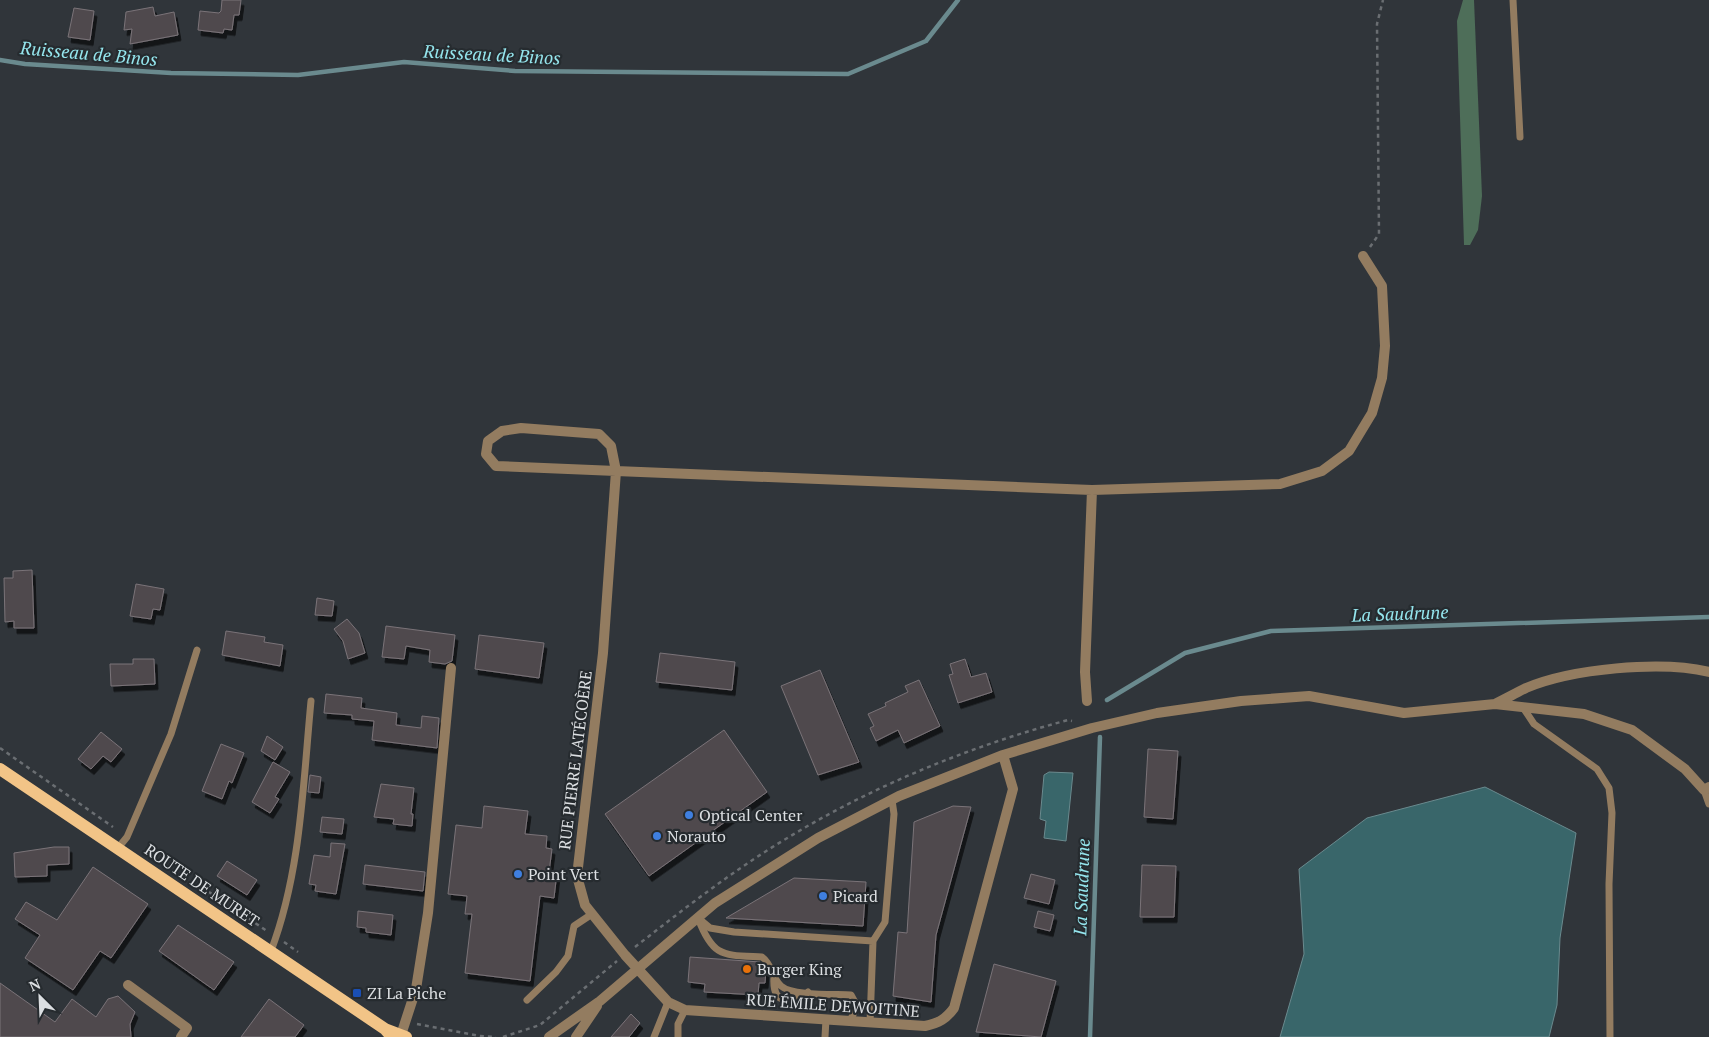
<svg xmlns="http://www.w3.org/2000/svg" width="1709" height="1037" font-family="'PT Serif',serif">
	<style>
		.forest { fill: #4e6e59 }
		.water { fill: #39666a; stroke: #6a8a8e }
		.lines { fill: none; stroke-linecap: round; stroke-linejoin: round }
		.stream { stroke: #6a8a8e; stroke-width: 4.5 }
		.building { fill: #504a4e; stroke: #7a7378; filter: url(#shadow) }
		.path { stroke: #6a6e72; stroke-width: 2.5; stroke-dasharray: 4 4; stroke-linecap: butt }
		.service { stroke: #937c60; stroke-width: 7 }
		.minor { stroke: #937c60; stroke-width: 10 }
		.primary { stroke: #f2c487; stroke-width: 12 }
		.shop-dot { fill: #3f7fe0; stroke: #262b2f; stroke-width: 2 }
		.food-dot { fill: #e8710a; stroke: #262b2f; stroke-width: 2 }
		.transit-dot { fill: #1a4fb4; stroke: #262b2f; stroke-width: 2 }
		.labels { text-anchor: middle; dominant-baseline: central; stroke-width: 4.5; stroke-linejoin: round; paint-order: stroke }
		.street-label { font-size: 16px; fill: #dcdfe2; stroke: #262b2f }
		.poi-label { font-size: 16px; fill: #dcdfe2; stroke: #262b2f; text-anchor: start }
		.water-label { font-size: 18px; font-style: italic; fill: #95e6ee; stroke: #262b2f }
	</style>
	<defs>
		<filter id="shadow"><feDropShadow dx="3" dy="5.5" stdDeviation="0" flood-color="#0009"/></filter>
	</defs>
	<rect width="100%" height="100%" fill="#30353a"/>
	<path class="forest" d="M 1463,0 L 1474,0 L 1482,196 L 1478,230 L 1470,245 L 1464,245 L 1457,21 Z"/>
	<path class="water" d="M 1049,772 L 1073,773 L 1066,841 L 1044,838 L 1046,821 L 1040,819 L 1044,775 Z
		M 1485,787 L 1576,833 L 1560,938 L 1557,1005 L 1549,1037 L 1280,1037 L 1304,954 L 1299,869 L 1367,818 Z"/>
	<g class="lines">
		<path class="stream" d="M 0,60 L 25,64 L 171,73 L 298,75 L 404,62 L 515,71 L 848,74 L 926,41 L 958,0
			M 1107,700 L 1185,653 L 1271,631 L 1709,617
			M 1090,1037 L 1100,737"/>
	</g>
	<path class="building" d="M 222,0 L 241,0 L 239,15 L 234,15 L 232,30 L 224,29 L 223,33 L 198,30 L 200,11 L 219,13 L 221,11 Z
		M 153,7 L 155,16 L 174,12 L 178,35 L 130,44 L 132,29 L 124,30 L 126,12 Z
		M 74,8 L 94,11 L 90,40 L 68,37 Z
		M 32,570 L 34,628 L 14,628 L 14,621 L 5,622 L 4,578 L 13,578 L 13,571 Z
		M 136,584 L 164,589 L 160,610 L 153,609 L 151,619 L 130,616 Z
		M 317,598 L 334,601 L 332,616 L 315,615 Z
		M 347,619 L 359,633 L 365,653 L 348,659 L 343,641 L 334,629 Z
		M 386,626 L 455,635 L 452,661 L 445,664 L 429,662 L 430,650 L 406,646 L 404,659 L 382,657 Z
		M 226,631 L 265,637 L 264,642 L 283,645 L 280,666 L 222,655 Z
		M 479,635 L 544,643 L 539,678 L 475,669 Z
		M 660,653 L 735,662 L 732,690 L 656,682 Z
		M 133,659 L 154,659 L 155,684 L 111,686 L 110,664 L 133,664 Z
		M 965,659 L 971,677 L 986,673 L 992,692 L 958,703 L 949,675 L 953,674 L 950,664 Z
		M 820,670 L 859,762 L 818,775 L 781,686 Z
		M 919,680 L 940,726 L 904,743 L 898,730 L 876,741 L 870,728 L 874,726 L 868,714 L 886,706 L 885,703 L 908,692 L 905,686 Z
		M 326,694 L 362,698 L 361,708 L 397,713 L 396,725 L 421,728 L 422,716 L 439,718 L 437,748 L 372,740 L 374,721 L 352,719 L 352,715 L 324,713 Z
		M 724,730 L 767,792 L 649,876 L 605,814 Z
		M 101,732 L 122,749 L 111,762 L 103,756 L 91,769 L 78,759 Z
		M 267,736 L 283,747 L 275,760 L 261,751 Z
		M 221,744 L 244,753 L 232,783 L 229,781 L 222,799 L 202,791 Z
		M 1148,749 L 1178,751 L 1173,819 L 1144,817 Z
		M 273,762 L 290,772 L 275,797 L 279,799 L 270,813 L 252,802 Z
		M 310,775 L 321,777 L 319,793 L 308,792 Z
		M 381,784 L 414,788 L 411,814 L 413,814 L 412,826 L 393,824 L 394,819 L 374,817 Z
		M 484,806 L 528,811 L 525,834 L 547,836 L 546,848 L 552,849 L 549,872 L 557,872 L 554,898 L 540,896 L 530,981 L 465,973 L 472,914 L 465,914 L 467,896 L 448,894 L 456,825 L 482,828 Z
		M 953,806 L 971,807 L 936,935 L 931,1002 L 893,996 L 898,932 L 907,933 L 914,822 Z
		M 322,817 L 344,819 L 342,834 L 320,832 Z
		M 331,843 L 345,844 L 336,894 L 315,891 L 316,885 L 309,884 L 314,855 L 330,857 Z
		M 54,847 L 69,847 L 69,864 L 47,865 L 47,876 L 15,877 L 14,853 Z
		M 227,861 L 257,880 L 247,895 L 217,876 Z
		M 365,865 L 425,872 L 423,891 L 363,884 Z
		M 1142,865 L 1176,866 L 1174,917 L 1140,917 Z
		M 93,867 L 148,904 L 111,958 L 100,951 L 73,990 L 25,958 L 40,935 L 15,919 L 26,902 L 57,920 Z
		M 1031,874 L 1055,880 L 1049,904 L 1024,898 Z
		M 794,878 L 866,882 L 863,926 L 726,918 Z
		M 358,911 L 393,915 L 391,935 L 366,932 L 366,928 L 357,927 Z
		M 1038,911 L 1054,915 L 1050,931 L 1034,927 Z
		M 178,925 L 234,962 L 214,990 L 159,951 Z
		M 690,957 L 760,962 L 760,968 L 766,970 L 765,983 L 759,983 L 758,995 L 704,992 L 705,984 L 688,982 Z
		M 994,964 L 1056,981 L 1041,1037 L 976,1032 Z
		M 0,983 L 55,1022 L 72,999 L 96,1017 L 108,999 L 118,996 L 135,1012 L 130,1024 L 131,1037 L 0,1037 Z
		M 269,999 L 304,1025 L 295,1037 L 241,1037 Z
		M 631,1014 L 640,1023 L 629,1037 L 611,1037 Z"/>
	<g class="lines">
		<path class="path" d="M 1370,247 L 1379,234 L 1377,24 L 1383,0
			M 0,748 L 113,827
			M 209,892 L 267,931
			M 284,942 L 298,952
			M 635,947 C 685,908 735,869 789,837 C 875,785 971,746 1068,720 L 1072,721
			M 417,1024 L 480,1036 L 496,1037
			M 503,1037 L 540,1025 L 617,961"/>
		<path class="service" d="M 1513,0 L 1520,137
			M 1524,709 L 1534,724 L 1597,769 L 1609,788 L 1612,813 L 1609,884 L 1610,1037
			M 1704,790 L 1709,804
			M 118,848 L 127,837 L 171,734 L 197,650
			M 698,918 C 713,958 723,955 762,957 C 772,964 772,978 781,986 C 792,996 835,994 851,995 L 857,1006 L 850,1021
			M 698,918 L 710,928 L 734,932 L 873,941
			M 271,951 C 301,872 303,784 311,701
			M 774,977 C 772,1005 790,1005 808,992
			M 527,1000 L 556,972 L 568,956 L 574,926 L 592,914
			M 870,1023 L 873,941 L 885,922 L 894,814 L 892,800
			M 654,1037 L 668,1002
			M 678,1037 L 678,1024 L 685,1010
			M 825,1037 L 826,1019"/>
		<path class="minor" d="M 521,428 L 599,434 L 611,446 L 616,471 L 496,466 L 486,454 L 488,441 L 502,431 Z
			M 1087,701 L 1085,672 L 1092,490
			M 1495,704 C 1505,699 1516,693 1526,688 C 1571,669 1661,660 1709,672
			M 1003,755 L 1013,789 L 954,1008 C 946,1019 939,1023 925,1026 L 685,1010 L 668,1002 L 625,955 L 585,905 L 577,876 L 603,653 L 616,471 L 1092,490 L 1280,484 L 1322,471 L 1349,451 L 1372,413 L 1382,378 L 1385,346 L 1382,286 L 1363,256
			M 128,985 L 187,1028 L 181,1037
			M 401,1035 L 416,989 L 428,913 L 451,668
			M 549,1037 L 600,1001 L 715,903 L 818,838 L 899,796 L 1003,755 L 1092,728 L 1157,713 L 1241,701 L 1309,696 L 1404,713 L 1495,704 L 1584,714 L 1632,730 L 1685,769 L 1704,790 L 1709,787
			M 576,1037 L 597,1006"/>
		<path class="primary" d="M 0,769 L 385,1029 L 392,1037
			M 385,1029 L 406,1037"/>
	</g>
	<g class="shop-dot">
		<circle cx="689" cy="815" r="5"/>
		<circle cx="657" cy="836" r="5"/>
		<circle cx="518" cy="874" r="5"/>
		<circle cx="823" cy="896" r="5"/>
	</g>
	<circle class="food-dot" cx="747" cy="969" r="5"/>
	<rect class="transit-dot" x="352" y="988" width="10" height="10" rx="2.5"/>
	<g class="labels">
		<g class="street-label">
			<text transform="translate(575 760) rotate(-83)">RUE PIERRE LATÉCOÈRE</text>
			<text transform="translate(202 885) rotate(34)">ROUTE DE MURET</text>
			<text transform="translate(833 1005) rotate(4)">RUE ÉMILE DEWOITINE</text>
		</g>
		<g class="poi-label">
			<text x="699" y="815">Optical Center</text>
			<text x="667" y="836">Norauto</text>
			<text x="528" y="874">Point Vert</text>
			<text x="833" y="896">Picard</text>
			<text x="757" y="969">Burger King</text>
			<text x="367" y="993">ZI La Piche</text>
		</g>
		<g class="water-label">
			<text transform="translate(89 53) rotate(5)">Ruisseau de Binos</text>
			<text transform="translate(492 54) rotate(3)">Ruisseau de Binos</text>
			<text transform="translate(1400 613) rotate(-2)">La Saudrune</text>
			<text transform="translate(1081 887) rotate(-88)">La Saudrune</text>
		</g>
	</g>
	<g transform="translate(40 997) rotate(336)" stroke="#262b2f" stroke-width="4" paint-order="stroke">
	<path d="M0-4L9 19L0 12L-9 19Z" fill="#dcdfe2"/>
	<text y="-8" font-size="14" font-weight="bold" text-anchor="middle" fill="#dcdfe2">N</text>
	</g>
</svg>
